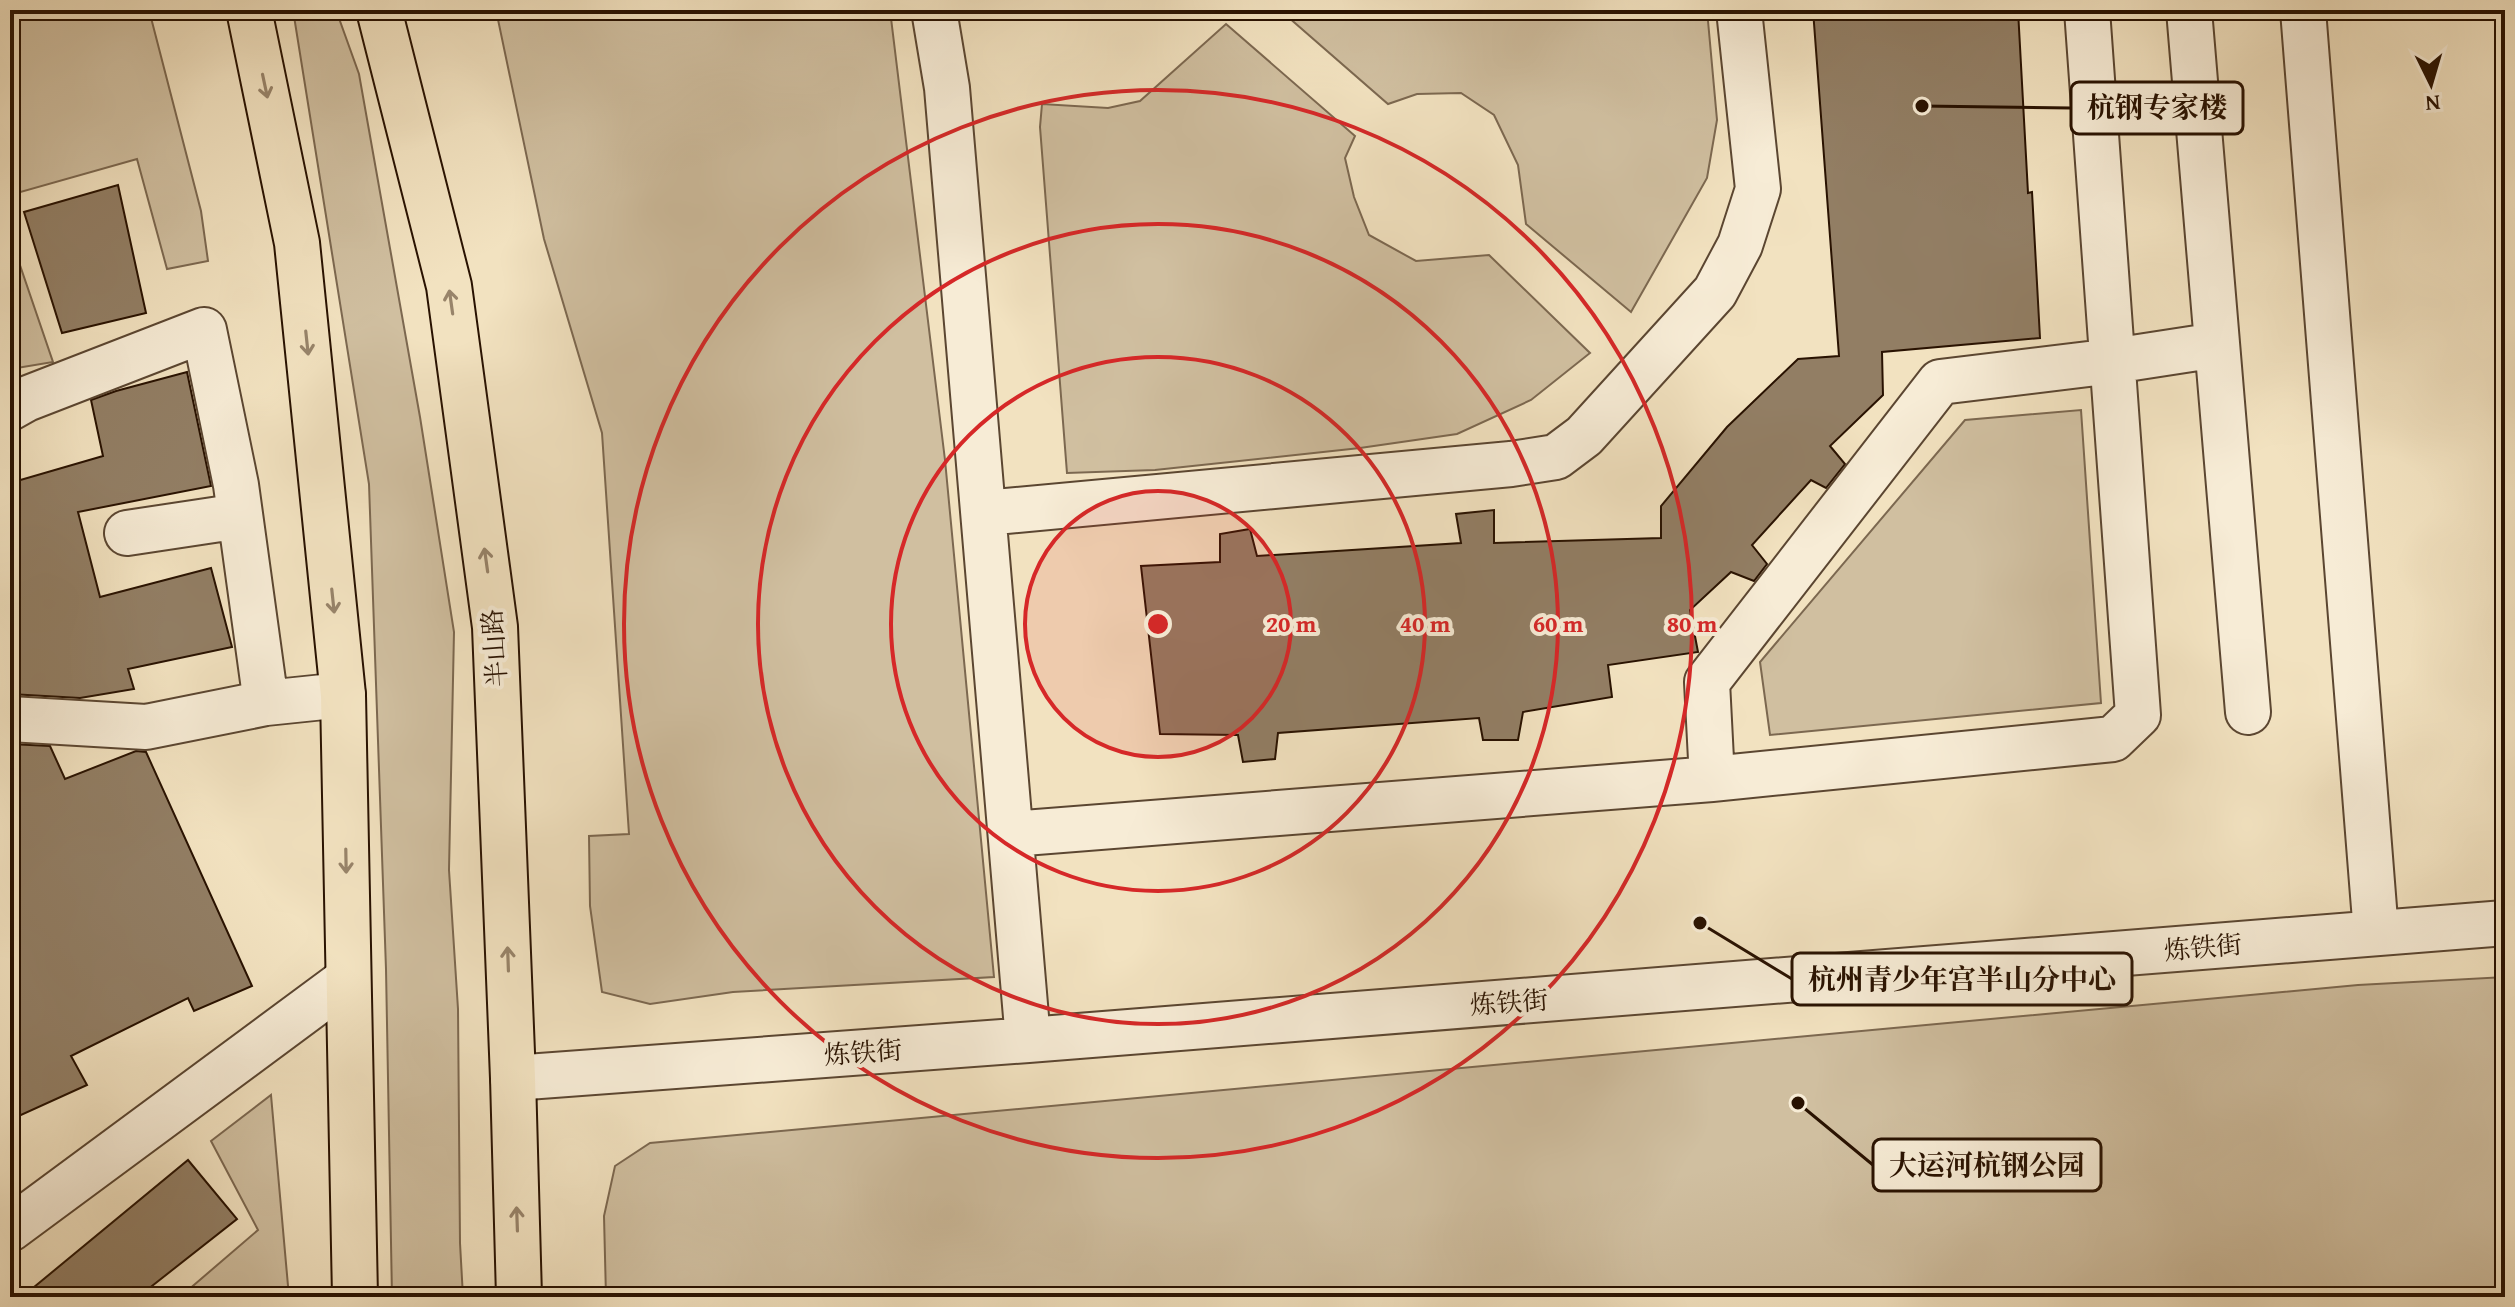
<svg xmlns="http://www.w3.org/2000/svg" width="2515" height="1307" font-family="'Gentium Book Plus','Noto Serif SC',serif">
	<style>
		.green { fill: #d0bfa0; stroke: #7c6850; stroke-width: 2 }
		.building { fill: #927e64; stroke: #291201; stroke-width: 2 }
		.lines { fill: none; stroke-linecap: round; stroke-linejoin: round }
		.minor-casing { stroke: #5b4631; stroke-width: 48 }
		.major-casing { stroke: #291201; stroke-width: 48 }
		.minor { stroke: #f7ecd6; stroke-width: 44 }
		.major { stroke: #f2e2c0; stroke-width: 44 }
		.oneway { stroke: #98846a }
		.ring { fill: none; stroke: #d62828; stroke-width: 4 }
		.labels { text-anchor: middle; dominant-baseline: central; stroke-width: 8; stroke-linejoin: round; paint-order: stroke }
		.street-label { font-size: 26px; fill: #291201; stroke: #f7ecd6 }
		.centre { fill: #d62828; stroke: #f7ecd6; stroke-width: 4 }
		.ring-label { font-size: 24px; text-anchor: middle; font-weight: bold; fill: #d62828; stroke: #f7ecd6; stroke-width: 8; stroke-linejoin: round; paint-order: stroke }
		.leader { fill: none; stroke: #291201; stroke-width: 3 }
		.callout-dot { fill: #291201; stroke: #f7ecd6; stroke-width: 3 }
		.callout { fill: #f7ecd6; stroke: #291201; stroke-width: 3 }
		.callout-label { font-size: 28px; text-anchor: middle; font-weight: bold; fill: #291201 }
	</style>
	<rect width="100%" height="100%" fill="#f2e2c0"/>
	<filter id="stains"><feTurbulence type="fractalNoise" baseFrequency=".0025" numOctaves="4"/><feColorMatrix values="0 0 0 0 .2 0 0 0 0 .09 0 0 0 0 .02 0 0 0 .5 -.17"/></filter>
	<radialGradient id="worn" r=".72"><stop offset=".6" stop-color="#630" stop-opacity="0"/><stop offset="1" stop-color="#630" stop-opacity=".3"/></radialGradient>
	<path class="green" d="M 10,10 L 149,10 L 201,211 L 208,261 L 167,269 L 137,159 L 10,195 Z
		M 293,10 L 336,10 L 359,74 L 420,417 L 454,632 L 449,870 L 458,1009 L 460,1243 L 463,1297 L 392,1297 L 386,969 L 369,484 Z
		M 496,10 L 890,10 L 945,460 L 994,977 L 733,992 L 650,1004 L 602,992 L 590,906 L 589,836 L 629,834 L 602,433 L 544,239 Z
		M 1280,10 L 1707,10 L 1717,120 L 1707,178 L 1631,312 L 1526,224 L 1518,165 L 1494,115 L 1461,93 L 1417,94 L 1388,104 Z
		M 1226,24 L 1355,136 L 1345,158 L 1354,197 L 1369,235 L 1416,261 L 1489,255 L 1590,353 L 1531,400 L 1457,434 L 1360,448 L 1155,470 L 1067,473 L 1040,127 L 1042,104 L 1108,108 L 1140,101 Z
		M 10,236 L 53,362 L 17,368 L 10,366 Z
		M 2081,410 L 2101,703 L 1770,735 L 1760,662 L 1965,420 Z
		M 2505,977 L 2505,1297 L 606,1297 L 604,1216 L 615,1166 L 650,1143 L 2358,985 Z
		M 271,1095 L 289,1297 L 180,1297 L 258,1230 L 211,1141 Z"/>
	<path class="building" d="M 1813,10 L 2018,10 L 2028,193 L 2032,192 L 2040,338 L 1882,352 L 1883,395 L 1830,446 L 1845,464 L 1826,488 L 1811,480 L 1752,545 L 1767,564 L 1754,581 L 1731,572 L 1690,610 L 1698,652 L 1608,665 L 1612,697 L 1523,712 L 1518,740 L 1483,740 L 1479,718 L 1278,733 L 1275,759 L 1243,762 L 1238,735 L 1160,734 L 1141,566 L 1220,562 L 1220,534 L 1250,529 L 1257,556 L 1461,543 L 1456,514 L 1494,510 L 1494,543 L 1661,538 L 1661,506 L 1727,427 L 1798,359 L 1839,356 Z
		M 118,185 L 146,313 L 62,333 L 24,212 Z
		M 187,372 L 211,486 L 78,512 L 100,597 L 211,568 L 232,647 L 128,669 L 134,689 L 80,698 L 10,694 L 10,483 L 103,456 L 91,400 L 116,391 Z
		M 10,744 L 50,746 L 65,779 L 136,751 L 146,752 L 252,986 L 194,1011 L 188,998 L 71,1056 L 87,1085 L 10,1120 Z
		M 188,1160 L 237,1219 L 138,1297 L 22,1297 Z"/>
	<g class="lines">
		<g class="minor-casing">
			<path id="minor" d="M 934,10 L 947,88 L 1028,1040
				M 2189,10 L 2248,712
				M 2303,10 L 2376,933
				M 10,408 L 26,399 L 204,330 L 236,485 L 266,703
				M 985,513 L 1511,464 L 1556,457 L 1584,436 L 1715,292 L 1740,245 L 1758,189 L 1739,10
				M 127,533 L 240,516
				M 10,719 L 146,727 L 266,703 L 343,695
				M 1712,779 L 1707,682 L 1940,382 L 2113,361 L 2217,345
				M 1011,834 L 1712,779 L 2113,739 L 2138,715 L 2087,10
				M 513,1078 L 1028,1040 L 2505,923
				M 10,1229 L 348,979"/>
		</g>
		<g class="major-casing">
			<path id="major" d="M 249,10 L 297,243 L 343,695 L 355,1297
				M 379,10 L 449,286 L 495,627 L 513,1078 L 519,1297"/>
		</g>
		<use href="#minor" class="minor"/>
		<use href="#major" class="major"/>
	</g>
	<defs><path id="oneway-shaft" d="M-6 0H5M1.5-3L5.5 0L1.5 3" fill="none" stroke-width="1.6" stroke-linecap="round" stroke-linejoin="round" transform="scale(2)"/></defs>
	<g class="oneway">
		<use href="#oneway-shaft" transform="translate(265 86) rotate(78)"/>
		<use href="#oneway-shaft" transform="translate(451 302) rotate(-98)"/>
		<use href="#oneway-shaft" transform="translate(307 343) rotate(84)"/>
		<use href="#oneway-shaft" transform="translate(486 560) rotate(-98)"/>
		<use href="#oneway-shaft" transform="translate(333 601) rotate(84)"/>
		<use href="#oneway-shaft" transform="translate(346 861) rotate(89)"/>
		<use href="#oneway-shaft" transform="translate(508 959) rotate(-92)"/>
		<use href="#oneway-shaft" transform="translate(517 1219) rotate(-92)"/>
	</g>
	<circle cx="1158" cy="624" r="133" fill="#d62828" fill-opacity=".12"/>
	<g class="ring">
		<circle cx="1158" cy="624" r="133"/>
		<circle cx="1158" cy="624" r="267"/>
		<circle cx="1158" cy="624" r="400"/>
		<circle cx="1158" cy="624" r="534"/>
	</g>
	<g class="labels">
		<g class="street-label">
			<text transform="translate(494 648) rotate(-94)">半山路</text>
			<text transform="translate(2203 947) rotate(-5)">炼铁街</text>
			<text transform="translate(1509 1002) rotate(-4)">炼铁街</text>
			<text transform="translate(863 1052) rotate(-4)">炼铁街</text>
		</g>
	</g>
	<circle cx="1158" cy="624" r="12" class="centre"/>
	<g class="ring-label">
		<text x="1291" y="632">20 m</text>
		<text x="1425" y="632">40 m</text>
		<text x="1558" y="632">60 m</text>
		<text x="1692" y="632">80 m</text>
	</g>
	<path class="leader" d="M1922 106L2071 108M1700 923L1792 979M1798 1103L1873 1165"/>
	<g class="callout-dot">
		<circle cx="1922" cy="106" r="8"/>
		<circle cx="1700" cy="923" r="8"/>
		<circle cx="1798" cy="1103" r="8"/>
	</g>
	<g class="callout">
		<rect x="2071" y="82" width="172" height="52" rx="8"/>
		<rect x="1792" y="953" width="340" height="52" rx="8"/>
		<rect x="1873" y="1139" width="228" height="52" rx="8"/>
	</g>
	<g class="callout-label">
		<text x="2157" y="117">杭钢专家楼</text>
		<text x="1962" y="989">杭州青少年宫半山分中心</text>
		<text x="1987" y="1175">大运河杭钢公园</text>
	</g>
	<rect width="2515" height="1307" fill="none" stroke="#f2e2c0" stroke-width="40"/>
	<rect x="12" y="12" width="2491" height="1283" fill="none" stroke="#291201" stroke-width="4"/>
	<rect x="20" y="20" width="2475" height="1267" fill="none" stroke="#291201" stroke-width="2"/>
	<g transform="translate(2431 84) rotate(175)" stroke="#f7ecd6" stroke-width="6" paint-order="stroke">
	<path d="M0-6L14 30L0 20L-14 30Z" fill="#291201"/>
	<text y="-12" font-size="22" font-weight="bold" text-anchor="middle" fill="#291201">N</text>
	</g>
	<rect width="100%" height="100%" filter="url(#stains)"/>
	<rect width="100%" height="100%" fill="url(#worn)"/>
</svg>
